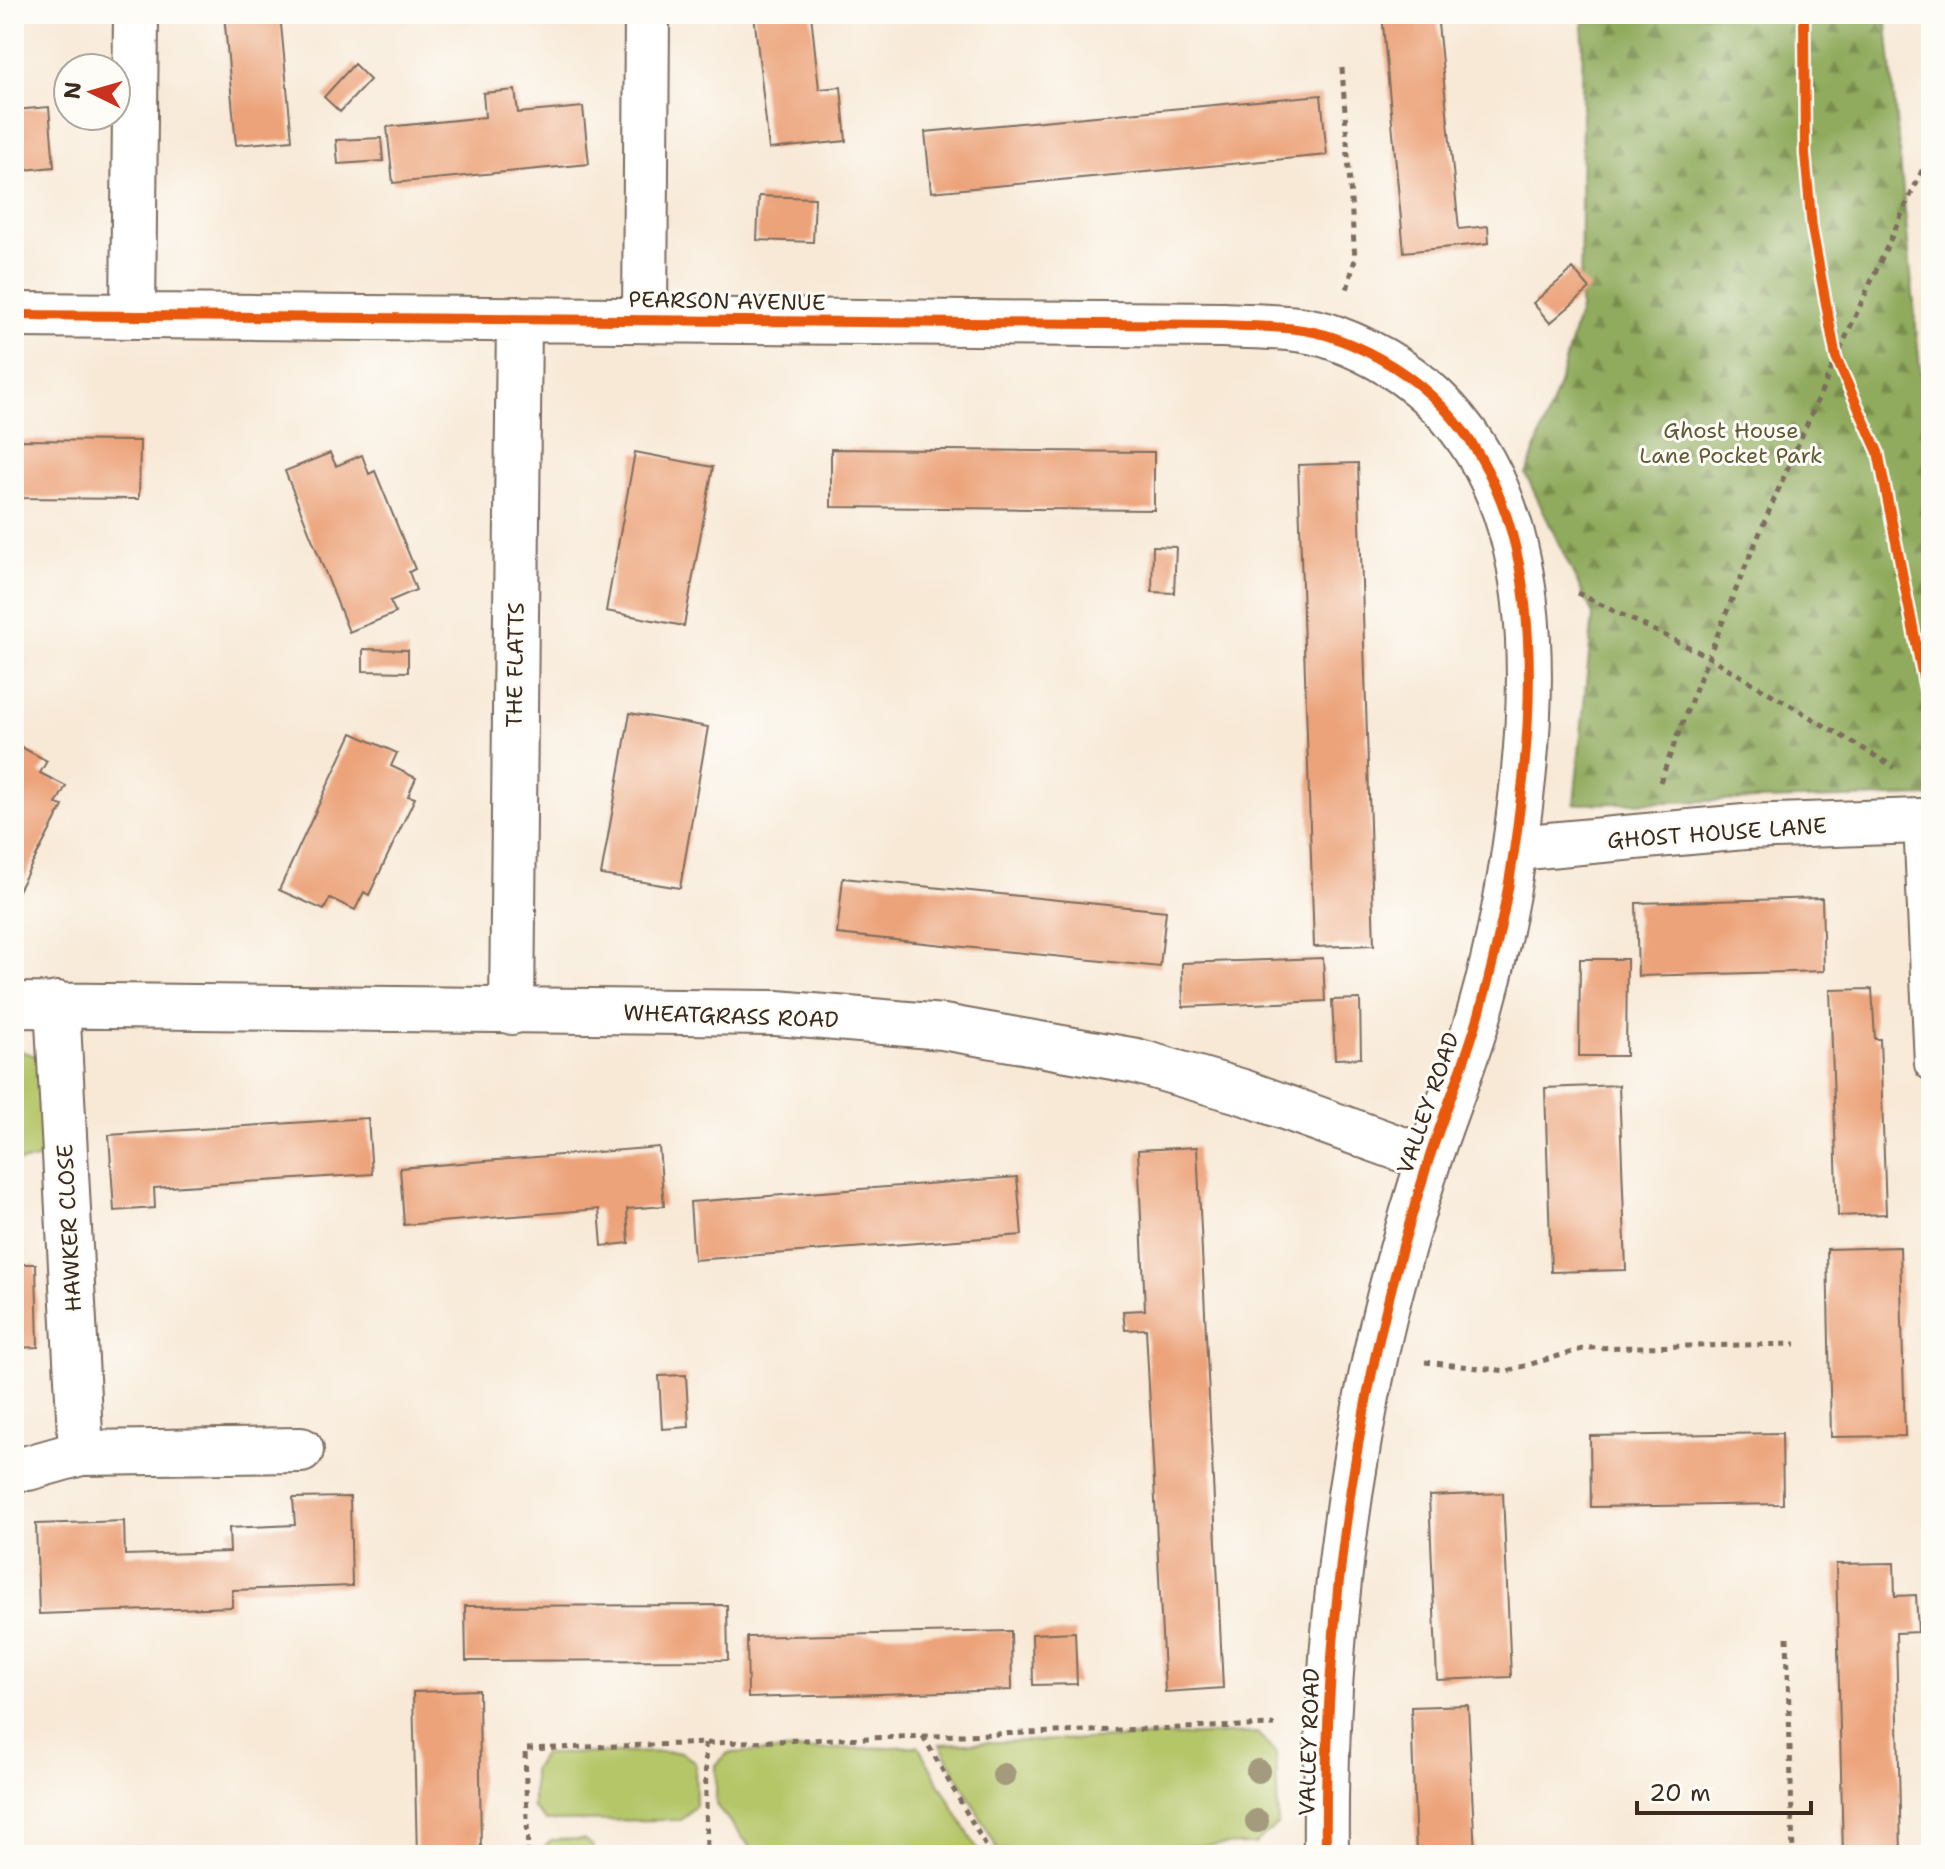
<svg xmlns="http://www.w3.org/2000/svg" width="1945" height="1869" font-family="'Shantell Sans',sans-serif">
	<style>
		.green { fill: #b5c669; stroke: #787844; stroke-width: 2 }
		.forest { fill: url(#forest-firs); stroke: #666a3e; stroke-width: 2 }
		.building { fill: #eca379 }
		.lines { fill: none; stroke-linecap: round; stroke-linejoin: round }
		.service-casing { stroke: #7d6d5f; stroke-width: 36 }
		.minor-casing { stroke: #7d6d5f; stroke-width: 48 }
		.path { stroke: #7d6d5f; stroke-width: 5; stroke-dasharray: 6 6; stroke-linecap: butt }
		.service { stroke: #fff; stroke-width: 32 }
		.minor { stroke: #fff; stroke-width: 44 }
		.cycleway-casing { stroke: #fdfcf7; stroke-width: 15 }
		.cycleway { stroke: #e8590c; stroke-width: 10 }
		.tree { fill: #a49a7d }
		.labels { text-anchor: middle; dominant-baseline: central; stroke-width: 6; stroke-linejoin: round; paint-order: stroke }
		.street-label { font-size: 22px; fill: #3b2a1e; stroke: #fdfcf7 }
		.park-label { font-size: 22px; fill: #605934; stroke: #fdfcf7 }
	</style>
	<defs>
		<pattern id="forest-firs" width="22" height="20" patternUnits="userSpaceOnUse" patternTransform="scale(2)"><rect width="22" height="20" fill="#90ab5d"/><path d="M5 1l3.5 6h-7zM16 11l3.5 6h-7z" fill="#778b4c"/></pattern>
	</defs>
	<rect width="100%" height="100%" fill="#fdfcf7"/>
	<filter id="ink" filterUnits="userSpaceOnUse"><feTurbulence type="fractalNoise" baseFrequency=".0125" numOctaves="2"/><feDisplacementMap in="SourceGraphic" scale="16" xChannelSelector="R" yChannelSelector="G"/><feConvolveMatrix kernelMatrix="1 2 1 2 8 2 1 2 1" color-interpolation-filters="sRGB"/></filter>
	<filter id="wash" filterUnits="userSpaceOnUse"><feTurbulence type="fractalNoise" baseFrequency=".006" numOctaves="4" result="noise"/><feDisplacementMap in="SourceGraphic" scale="32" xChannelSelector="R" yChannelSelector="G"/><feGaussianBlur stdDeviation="1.8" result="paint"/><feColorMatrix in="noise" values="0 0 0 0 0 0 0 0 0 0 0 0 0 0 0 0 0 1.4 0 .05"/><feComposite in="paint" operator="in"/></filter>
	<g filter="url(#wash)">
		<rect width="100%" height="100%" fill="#f8e9d7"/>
		<path class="green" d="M 14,1049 L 39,1057 L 49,1145 L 38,1159 L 14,1162 Z
			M 1257,1733 L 1276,1753 L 1278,1824 L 1255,1844 L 998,1850 L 940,1744 Z
			M 918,1746 L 980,1854 L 757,1855 L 716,1805 L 716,1765 L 728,1753 Z
			M 681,1752 L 695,1762 L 696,1805 L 681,1820 L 546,1821 L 533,1808 L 533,1770 L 543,1754 Z
			M 583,1839 L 593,1846 L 593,1855 L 538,1855 L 551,1840 Z"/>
		<path class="forest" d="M 1583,14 L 1886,14 L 1931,482 L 1931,796 L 1574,804 L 1593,615 L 1526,475 L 1559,384 L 1580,309 Z"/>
		<g id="blocks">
			<path class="building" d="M 224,14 L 280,14 L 292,140 L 236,145 Z
				M 754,14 L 811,14 L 819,89 L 841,87 L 846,141 L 769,149 Z
				M 1382,14 L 1437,14 L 1459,229 L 1488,226 L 1489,243 L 1404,252 Z
				M 354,64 L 370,80 L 340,112 L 324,97 Z
				M 515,90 L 518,113 L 583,107 L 589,164 L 393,183 L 387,127 L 485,117 L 483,93 Z
				M 1321,95 L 1327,155 L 931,192 L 925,132 Z
				M 49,107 L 54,167 L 14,171 L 14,110 Z
				M 381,138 L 383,161 L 338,164 L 336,140 Z
				M 759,196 L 815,198 L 813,242 L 757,240 Z
				M 1573,269 L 1590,289 L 1550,323 L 1533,303 Z
				M 14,440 L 140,441 L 139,499 L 14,498 Z
				M 831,449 L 1154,452 L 1154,510 L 831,507 Z
				M 635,452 L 713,467 L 684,626 L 606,611 Z
				M 330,453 L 336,466 L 362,455 L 369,474 L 375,471 L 415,569 L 409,572 L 416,590 L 390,601 L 396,613 L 349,632 L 285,471 Z
				M 1358,463 L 1374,945 L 1314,947 L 1298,465 Z
				M 1153,546 L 1176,547 L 1174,593 L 1152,592 Z
				M 363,649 L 408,650 L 408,672 L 363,671 Z
				M 630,713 L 708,727 L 680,888 L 601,875 Z
				M 352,733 L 397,753 L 391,766 L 416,778 L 408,796 L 415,798 L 369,895 L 364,892 L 355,910 L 330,898 L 324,910 L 279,890 Z
				M 14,743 L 47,761 L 40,773 L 66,786 L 56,804 L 63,806 L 14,898 Z
				M 843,878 L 1166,911 L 1160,967 L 837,934 Z
				M 1822,898 L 1824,971 L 1638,976 L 1636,903 Z
				M 1323,958 L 1325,1001 L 1183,1007 L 1182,963 Z
				M 1580,959 L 1627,959 L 1626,1056 L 1579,1056 Z
				M 1872,989 L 1875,1039 L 1880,1039 L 1886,1214 L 1838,1216 L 1830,990 Z
				M 1360,999 L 1361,1058 L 1335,1059 L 1332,1000 Z
				M 1619,1085 L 1626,1270 L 1551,1272 L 1545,1088 Z
				M 368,1118 L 372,1174 L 154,1188 L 155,1208 L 114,1211 L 109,1135 Z
				M 659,1147 L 664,1206 L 627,1209 L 629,1243 L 602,1246 L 599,1209 L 404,1225 L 400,1168 Z
				M 1197,1147 L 1223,1688 L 1165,1692 L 1146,1329 L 1125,1330 L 1123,1311 L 1145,1310 L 1138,1150 Z
				M 1017,1177 L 1022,1235 L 694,1260 L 690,1202 Z
				M 1900,1247 L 1905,1436 L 1831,1437 L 1827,1249 Z
				M 14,1264 L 36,1264 L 38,1347 L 14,1348 Z
				M 686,1375 L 689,1427 L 662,1429 L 659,1376 Z
				M 1782,1433 L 1783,1504 L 1591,1507 L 1590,1436 Z
				M 1503,1493 L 1511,1677 L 1437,1680 L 1429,1496 Z
				M 350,1497 L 352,1586 L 232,1590 L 232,1607 L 39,1614 L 36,1524 L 124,1521 L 125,1555 L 230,1552 L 229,1528 L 295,1525 L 293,1498 Z
				M 1894,1563 L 1895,1596 L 1916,1595 L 1918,1632 L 1896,1633 L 1901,1855 L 1843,1855 L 1836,1564 Z
				M 727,1605 L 728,1660 L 466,1661 L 465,1606 Z
				M 1011,1631 L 1012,1690 L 748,1698 L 747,1637 Z
				M 1075,1632 L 1077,1684 L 1033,1685 L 1032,1634 Z
				M 479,1690 L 481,1855 L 417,1855 L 413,1692 Z
				M 1468,1705 L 1475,1855 L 1416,1855 L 1411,1707 Z"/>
		</g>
	</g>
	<g filter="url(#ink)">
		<use href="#blocks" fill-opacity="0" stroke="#7d6d5f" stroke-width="2"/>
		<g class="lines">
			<g class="service-casing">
				<path id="service" d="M 1920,821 L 1931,1064"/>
			</g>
			<g class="minor-casing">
				<path id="minor" d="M 14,315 L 1223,325 C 1260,327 1300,325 1335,338 C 1536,412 1543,626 1520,806 C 1512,875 1499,944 1480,1011 C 1466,1061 1445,1110 1429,1159 C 1409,1223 1390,1287 1376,1353 C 1340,1518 1324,1686 1326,1855
					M 133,315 L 136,14
					M 645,320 L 647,14
					M 1515,848 L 1744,827 L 1920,821
					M 57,1004 L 81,1453
					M 14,1005 L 777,1013 L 943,1027 L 1136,1061 L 1243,1092 L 1429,1159
					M 512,1012 L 519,319
					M 28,1468 L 81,1453 L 301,1450"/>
			</g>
			<path class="path" d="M 1342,68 L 1355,259 L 1347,290
				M 1577,593 L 1707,656 L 1894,767
				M 1660,782 C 1740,567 1835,359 1931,151
				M 1425,1362 L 1507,1371 L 1586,1348 L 1796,1344
				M 1787,1637 L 1793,1855
				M 923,1736 L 991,1855
				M 705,1743 L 707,1855
				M 528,1855 L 525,1749 L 1275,1725"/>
			<use href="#service" class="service"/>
			<use href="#minor" class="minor"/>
			<g class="cycleway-casing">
				<path id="cycleway" d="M 1804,14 L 1805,154 L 1812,228 L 1836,358 L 1878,452 L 1931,718
					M 14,315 L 1223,325 C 1260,327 1300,325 1335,338 C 1536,412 1543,626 1520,806 C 1512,875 1499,944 1480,1011 C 1466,1061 1445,1110 1429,1159 C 1409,1223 1390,1287 1376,1353 C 1340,1518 1324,1686 1326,1855"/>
			</g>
			<use href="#cycleway" class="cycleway"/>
		</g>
		<g class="tree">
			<circle cx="1258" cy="1771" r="12"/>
			<circle cx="1004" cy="1775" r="12"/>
			<circle cx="1257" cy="1821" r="12"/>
		</g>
	</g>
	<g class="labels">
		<g class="street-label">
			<text transform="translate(727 301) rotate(1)">PEARSON AVENUE</text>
			<text transform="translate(515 665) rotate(-89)">THE FLATTS</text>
			<text transform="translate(1717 833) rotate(-4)">GHOST HOUSE LANE</text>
			<text transform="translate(731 1016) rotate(2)">WHEATGRASS ROAD</text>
			<text transform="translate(1428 1103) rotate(-71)">VALLEY ROAD</text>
			<text transform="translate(69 1228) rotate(-93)">HAWKER CLOSE</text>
			<text transform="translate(1309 1742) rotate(-88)">VALLEY ROAD</text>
		</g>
		<g class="park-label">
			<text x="1731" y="430">Ghost House<tspan x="1731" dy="25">Lane Pocket Park</tspan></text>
		</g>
	</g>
	<rect width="1945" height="1869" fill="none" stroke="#fdfcf7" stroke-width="48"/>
	<g transform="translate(92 92) rotate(275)"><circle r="38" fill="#fdfcf7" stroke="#afa8a0" stroke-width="2"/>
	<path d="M0-6L14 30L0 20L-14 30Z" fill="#c8321e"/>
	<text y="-12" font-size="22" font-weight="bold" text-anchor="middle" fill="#3b2a1e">N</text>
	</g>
	<path d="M1637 1801v12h174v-12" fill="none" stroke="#3b2a1e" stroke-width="4"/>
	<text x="1649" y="1801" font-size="24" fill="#3b2a1e" stroke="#fdfcf7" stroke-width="6" paint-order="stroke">20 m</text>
</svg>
